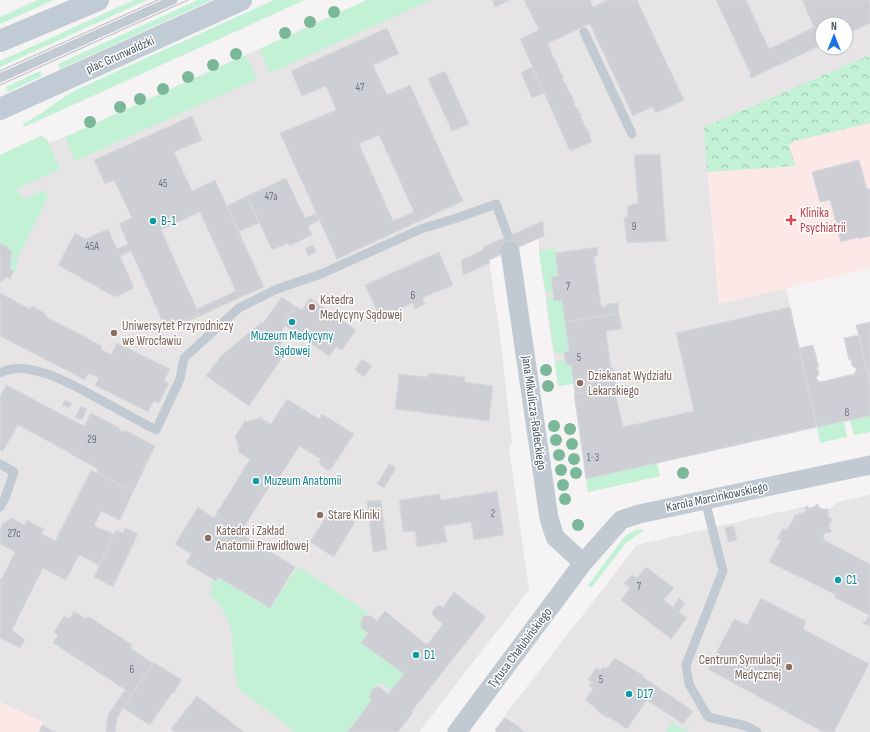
<svg xmlns="http://www.w3.org/2000/svg" width="870" height="732" font-family="'Sofia Sans Condensed',sans-serif">
	<style>
		.education { fill: #e6e4e5; fill-rule: evenodd }
		.medical { fill: #fce8e6 }
		.grass { fill: #c3f1d5 }
		.forest { fill: url(#forest-crowns) }
		.building { fill: #cdcfd5; stroke: #d7d9de; fill-rule: evenodd }
		.lines { fill: none; stroke-linecap: round; stroke-linejoin: round }
		.lane { stroke: #c1cad2; stroke-width: 9 }
		.street { stroke: #c1cad2; stroke-width: 19 }
		.secondary { stroke: #c1cbd6; stroke-width: 22 }
		.tram { stroke: #b5b8bd; stroke-width: 1 }
		.tree { fill: #7bb799 }
		.health-dot { fill: #e0444e; stroke: #fff; stroke-width: 1.5 }
		.culture-dot { fill: #0f9aa8; stroke: #fff; stroke-width: 1.5 }
		.education-dot { fill: #8d6e63; stroke: #fff; stroke-width: 1.5 }
		.labels { text-anchor: middle; dominant-baseline: central; stroke-width: 3; stroke-linejoin: round; paint-order: stroke }
		.number-label { font-size: 11px; fill: #6b747e }
		.street-label { font-size: 13px; fill: #4a5661; stroke: #fff }
		.health-label { font-size: 13px; fill: #be3a42; stroke: #fff; text-anchor: start }
		.culture-label { font-size: 13px; fill: #0d838f; stroke: #fff; text-anchor: start }
		.education-label { font-size: 13px; fill: #785e54; stroke: #fff; text-anchor: start }
	</style>
	<defs>
		<pattern id="forest-crowns" width="20" height="18" patternUnits="userSpaceOnUse"><rect width="20" height="18" fill="#c3f1d5"/><path d="M2 6a3 3 0 1 1 6 0M12 15a3 3 0 1 1 6 0" fill="none" stroke="#a0c6b0"/></pattern>
	</defs>
	<rect width="100%" height="100%" fill="#f5f3f3"/>
	<path class="education" d="M 367,0 L 870,0 L 870,55 L 704,128 L 719,304 L 786,288 L 817,427 L 657,463 L 660,476 L 588,492 L 574,384 L 558,386 L 539,251 L 539,238 L 489,260 L 500,336 L 512,443 L 509,448 L 529,590 L 419,732 L 39,732 L 42,725 L 0,702 L 0,155 L 41,136 L 47,139 L 49,143 L 65,137 ZM 822,24 L 846,24 L 846,48 L 822,48 Z
		M 870,495 L 870,732 L 525,732 L 505,715 L 637,545 L 807,506 L 809,508 L 815,506 L 816,504 L 819,505 L 819,507 L 825,510 L 826,508 L 829,510 L 837,502 Z"/>
	<path class="medical" d="M 870,55 L 870,268 L 804,284 L 803,283 L 793,285 L 793,287 L 719,304 L 704,127 Z
		M 0,702 L 43,722 L 39,732 L 0,732 Z"/>
	<path class="grass" d="M 38,0 L 54,0 L 0,24 L 0,17 Z
		M 134,0 L 147,0 L 0,67 L 0,61 Z
		M 198,0 L 212,0 L 60,69 L 58,64 Z
		M 274,0 L 305,0 L 24,127 L 23,124 C 43,114 59,99 78,89 Z
		M 367,0 L 431,0 L 270,73 L 260,49 Z
		M 246,55 L 257,79 L 75,161 L 65,137 Z
		M 40,71 L 42,76 L 8,92 L 6,87 Z
		M 41,136 L 47,139 L 60,169 L 16,189 L 24,200 L 44,190 L 48,197 L 19,255 L 15,272 L 10,270 L 11,255 L 13,252 L 0,243 L 0,155 Z
		M 555,248 L 558,276 L 551,277 L 553,292 L 548,293 L 545,290 L 539,251 Z
		M 554,297 L 562,300 L 569,351 L 565,352 L 565,355 L 554,352 L 546,300 L 548,298 Z
		M 565,359 L 566,365 L 571,365 L 574,384 L 558,386 L 555,363 Z
		M 870,416 L 870,432 L 854,435 L 850,420 Z
		M 844,421 L 847,437 L 820,443 L 817,427 Z
		M 657,463 L 660,476 L 588,492 L 586,479 Z
		M 641,529 L 643,531 L 626,543 L 591,588 L 588,585 L 625,536 L 636,530 Z
		M 298,567 L 371,614 L 366,614 L 362,619 L 363,625 L 370,630 L 363,640 L 407,671 L 393,691 L 383,684 L 377,684 L 373,690 L 376,697 L 349,732 L 296,732 L 238,688 L 234,670 L 232,632 L 229,623 L 222,608 L 210,594 L 212,589 L 212,587 L 209,584 L 213,579 L 218,581 L 221,577 L 270,608 Z
		M 672,722 L 685,731 L 691,722 L 687,732 L 666,732 Z"/>
	<path class="forest" d="M 870,55 L 870,123 L 799,140 L 789,144 L 795,166 L 707,172 L 704,127 Z"/>
	<path class="building" d="M 492,0 L 510,0 L 495,7 Z
		M 524,0 L 590,0 L 593,7 L 608,0 L 637,0 L 684,100 L 656,113 L 652,107 L 633,116 L 590,24 L 548,43 L 549,45 L 548,45 L 552,52 L 551,53 L 558,65 L 557,66 L 564,77 L 562,78 L 573,98 L 572,99 L 575,103 L 574,104 L 582,116 L 580,117 L 584,121 L 582,122 L 590,134 L 589,135 L 592,142 L 570,151 L 520,39 L 539,30 Z
		M 716,0 L 746,0 L 769,49 L 814,27 L 802,0 L 869,0 L 870,3 L 870,23 L 846,34 L 846,24 L 822,24 L 822,45 L 751,78 L 749,76 L 751,75 Z
		M 387,28 L 399,54 L 373,65 L 387,95 L 410,85 L 463,201 L 337,259 L 280,133 L 336,110 L 326,86 L 302,96 L 291,71 ZM 379,135 L 414,212 L 393,221 L 359,144 Z
		M 532,67 L 544,93 L 532,98 L 521,73 Z
		M 445,71 L 469,124 L 452,131 L 428,79 Z
		M 192,116 L 202,140 L 174,152 L 192,191 L 215,180 L 264,287 L 239,298 L 200,212 L 161,230 L 199,314 L 166,329 L 131,251 L 120,256 L 134,288 L 115,297 L 58,265 L 75,233 L 85,239 L 108,229 L 117,249 L 128,244 L 120,225 L 118,224 L 132,218 L 114,180 L 105,184 L 94,160 Z
		M 660,154 L 666,239 L 668,239 L 668,241 L 627,243 L 624,217 L 628,217 L 627,206 L 638,203 L 634,155 Z
		M 859,160 L 867,189 L 870,189 L 870,236 L 859,239 L 859,237 L 841,242 L 830,200 L 820,202 L 812,172 Z
		M 286,178 L 305,218 L 317,213 L 320,220 L 308,226 L 312,235 L 289,246 L 288,243 L 272,250 L 247,196 Z
		M 247,196 L 259,223 L 238,232 L 227,206 Z
		M 543,221 L 544,236 L 489,260 L 490,263 L 463,275 L 461,260 L 483,250 L 483,247 Z
		M 0,243 L 8,247 L 7,248 L 13,252 L 11,255 L 10,270 L 14,271 L 10,279 L 7,277 L 0,283 Z
		M 313,245 L 316,252 L 308,256 L 305,248 Z
		M 597,247 L 598,256 L 594,256 L 601,305 L 604,308 L 608,304 L 618,303 L 619,313 L 565,322 L 562,300 L 554,301 L 551,277 L 558,276 L 555,253 Z
		M 439,252 L 453,285 L 422,298 L 425,304 L 415,309 L 413,303 L 380,318 L 365,285 Z
		M 236,291 L 239,298 L 182,324 L 181,322 L 199,314 L 197,309 Z
		M 0,293 L 30,309 L 32,306 L 46,314 L 45,316 L 102,346 L 101,349 L 111,355 L 117,343 L 170,369 L 164,381 L 169,383 L 159,403 L 154,401 L 148,412 L 95,385 L 99,378 L 89,373 L 85,380 L 0,336 Z
		M 282,297 L 295,306 L 283,324 L 285,326 L 281,332 L 287,339 L 280,344 L 286,352 L 249,406 L 206,376 L 221,356 L 262,322 L 263,323 Z
		M 310,298 L 356,330 L 342,350 L 336,347 L 329,356 L 283,324 L 295,306 L 302,310 Z
		M 790,307 L 817,427 L 586,479 L 574,393 L 614,387 L 623,427 L 694,411 L 676,333 Z
		M 619,313 L 622,329 L 606,331 L 611,368 L 613,368 L 616,387 L 575,393 L 571,365 L 566,365 L 564,352 L 569,351 L 565,322 Z
		M 870,322 L 870,383 L 856,325 Z
		M 859,335 L 870,383 L 870,416 L 817,427 L 799,348 L 813,345 L 819,367 L 817,367 L 819,374 L 816,378 L 820,382 L 854,374 L 857,369 L 852,366 L 851,360 L 849,360 L 844,338 Z
		M 362,359 L 372,366 L 364,377 L 355,370 Z
		M 428,373 L 465,377 L 464,382 L 493,386 L 489,421 L 395,409 L 399,374 L 428,377 Z
		M 6,385 L 84,426 L 91,413 L 120,428 L 119,429 L 121,431 L 124,432 L 125,430 L 155,446 L 133,492 L 96,472 L 98,469 L 70,454 L 70,453 L 18,425 L 3,451 L 0,450 L 0,396 Z
		M 287,399 L 319,419 L 322,414 L 354,434 L 331,469 L 328,470 L 320,465 L 319,461 L 321,459 L 299,446 L 278,480 L 275,478 L 240,533 L 295,567 L 270,608 L 218,577 L 216,581 L 186,563 L 191,554 L 175,544 L 198,507 L 214,518 L 218,511 L 217,510 L 220,508 L 250,459 L 238,452 L 239,451 L 236,438 L 235,438 L 235,435 L 236,435 L 244,423 L 243,422 L 245,420 L 246,422 L 259,418 L 260,417 L 262,417 L 262,419 L 271,424 Z
		M 65,400 L 72,403 L 69,408 L 65,406 L 64,407 L 62,406 Z
		M 81,406 L 87,409 L 82,420 L 75,417 Z
		M 389,464 L 396,468 L 384,488 L 377,484 Z
		M 91,470 L 133,492 L 120,520 L 101,511 L 94,526 L 114,534 L 99,565 L 79,555 L 66,580 L 43,568 L 12,630 L 25,640 L 20,648 L 0,638 L 0,579 L 2,578 L 15,552 L 0,544 L 0,531 L 3,523 L 4,523 L 12,518 L 24,525 L 27,520 L 44,529 L 42,534 L 55,541 Z
		M 497,491 L 504,535 L 474,540 L 471,522 L 444,526 L 447,542 L 417,547 L 415,531 L 403,532 L 399,500 L 440,494 L 441,500 Z
		M 381,500 L 387,550 L 373,552 L 367,501 Z
		M 816,504 L 819,505 L 818,507 L 825,510 L 826,508 L 829,510 L 828,512 L 829,518 L 831,518 L 832,522 L 830,522 L 829,529 L 832,531 L 830,533 L 827,532 L 823,535 L 824,540 L 870,564 L 870,626 L 867,624 L 864,625 L 863,622 L 866,621 L 869,615 L 834,597 L 836,595 L 769,562 L 781,540 L 777,539 L 783,528 L 787,530 L 796,514 L 798,515 L 800,512 L 802,514 L 806,510 L 805,507 L 807,506 L 809,508 L 816,506 Z
		M 332,507 L 355,522 L 334,557 L 310,542 Z
		M 734,526 L 737,540 L 728,542 L 725,528 Z
		M 125,528 L 138,534 L 113,587 L 94,577 L 116,530 L 123,533 Z
		M 646,567 L 674,588 L 664,600 L 687,618 L 671,639 L 621,600 L 630,588 L 624,584 L 632,575 L 637,578 Z
		M 454,592 L 486,617 L 411,712 L 413,713 L 398,732 L 347,732 L 351,727 L 352,727 L 372,699 L 370,698 L 370,693 L 374,688 L 379,687 L 388,694 L 404,674 L 361,643 L 368,633 L 361,628 L 361,621 L 364,616 L 371,616 L 377,621 L 385,611 L 427,645 L 443,624 L 433,616 L 432,612 L 436,606 L 441,606 L 443,607 Z
		M 679,598 L 685,603 L 679,612 L 673,607 Z
		M 761,598 L 806,621 L 803,629 L 869,664 L 834,732 L 823,732 L 708,669 L 734,619 L 747,625 Z
		M 74,611 L 86,619 L 88,616 L 132,645 L 130,648 L 153,663 L 132,694 L 53,643 L 58,635 L 54,632 L 64,616 L 69,619 Z
		M 615,658 L 644,676 L 643,677 L 693,711 L 683,724 L 647,700 L 627,729 L 609,717 L 608,718 L 597,711 L 598,710 L 585,700 L 593,689 L 589,686 L 592,682 L 588,680 L 596,668 L 601,670 L 603,667 L 606,669 Z
		M 152,661 L 182,680 L 173,694 L 172,693 L 150,725 L 123,708 L 153,663 Z
		M 125,690 L 132,694 L 117,718 L 115,732 L 106,732 L 107,722 L 109,713 Z
		M 197,696 L 244,732 L 175,732 L 171,729 Z
		M 505,717 L 515,724 L 510,732 L 497,732 L 495,730 Z
		M 515,724 L 525,732 L 510,732 Z
		M 42,725 L 55,732 L 39,732 Z"/>
	<g class="lines">
		<path class="lane" d="M 584,32 L 632,134
			M 0,78 L 173,0
			M 0,373 C 28,357 76,387 101,400 C 119,410 137,420 156,430 L 180,379 L 184,358 L 239,308 L 277,289 L 321,274 L 421,229 L 460,217 L 496,204 L 508,236
			M 0,464 L 14,472 L 5,498 L 0,507
			M 705,500 L 723,571 L 686,665 L 689,684 L 708,717 L 746,726 L 757,732"/>
		<path class="street" d="M 510,251 L 549,518 L 555,537 L 583,563
			M 457,732 L 583,563 L 621,520 L 639,514 L 870,465"/>
		<path class="secondary" d="M 0,41 L 98,0
			M 0,109 L 241,0"/>
		<path class="tram" d="M 0,71 L 158,0
			M 0,85 L 188,0"/>
	</g>
	<g class="tree">
		<circle cx="334" cy="12" r="6"/>
		<circle cx="310" cy="22" r="6"/>
		<circle cx="285" cy="33" r="6"/>
		<circle cx="236" cy="54" r="6"/>
		<circle cx="213" cy="65" r="6"/>
		<circle cx="188" cy="77" r="6"/>
		<circle cx="163" cy="89" r="6"/>
		<circle cx="140" cy="99" r="6"/>
		<circle cx="120" cy="107" r="6"/>
		<circle cx="90" cy="122" r="6"/>
		<circle cx="546" cy="370" r="6"/>
		<circle cx="548" cy="386" r="6"/>
		<circle cx="554" cy="426" r="6"/>
		<circle cx="570" cy="429" r="6"/>
		<circle cx="556" cy="440" r="6"/>
		<circle cx="572" cy="444" r="6"/>
		<circle cx="559" cy="455" r="6"/>
		<circle cx="574" cy="459" r="6"/>
		<circle cx="561" cy="470" r="6"/>
		<circle cx="576" cy="473" r="6"/>
		<circle cx="683" cy="473" r="6"/>
		<circle cx="563" cy="485" r="6"/>
		<circle cx="565" cy="499" r="6"/>
		<circle cx="578" cy="525" r="6"/>
	</g>
	<path class="health-dot" d="M789 214h4v4h4v4h-4v4h-4v-4h-4v-4h4z"/>
	<g class="culture-dot">
		<circle cx="153" cy="221" r="4"/>
		<circle cx="292" cy="322" r="4"/>
		<circle cx="256" cy="481" r="4"/>
		<circle cx="838" cy="580" r="4"/>
		<circle cx="416" cy="655" r="4"/>
		<circle cx="629" cy="694" r="4"/>
	</g>
	<g class="education-dot">
		<circle cx="312" cy="307" r="4"/>
		<circle cx="114" cy="333" r="4"/>
		<circle cx="580" cy="383" r="4"/>
		<circle cx="320" cy="515" r="4"/>
		<circle cx="208" cy="538" r="4"/>
		<circle cx="789" cy="667" r="4"/>
	</g>
	<g class="labels">
		<g class="number-label">
			<text x="360" y="87">47</text>
			<text x="163" y="183">45</text>
			<text x="271" y="196">47a</text>
			<text x="634" y="226">9</text>
			<text x="92" y="246">45A</text>
			<text x="568" y="286">7</text>
			<text x="413" y="295">6</text>
			<text x="579" y="357">5</text>
			<text x="847" y="412">8</text>
			<text x="92" y="439">29</text>
			<text x="593" y="457">1-3</text>
			<text x="493" y="513">2</text>
			<text x="14" y="533">27c</text>
			<text x="639" y="586">7</text>
			<text x="132" y="669">6</text>
			<text x="601" y="679">5</text>
		</g>
		<g class="street-label">
			<text transform="translate(120 55) rotate(-24)">plac Grunwaldzki</text>
			<text transform="translate(534 413) rotate(82)">Jana Mikulicza-Radeckiego</text>
			<text transform="translate(717 497) rotate(-12)">Karola Marcinkowskiego</text>
			<text transform="translate(520 648) rotate(-53)">Tytusa Chałubińskiego</text>
		</g>
		<g class="health-label">
			<text x="800" y="213">Klinika<tspan x="800" dy="15">Psychiatrii</tspan></text>
		</g>
		<g class="culture-label">
			<text x="161" y="221">B-1</text>
			<text x="292" y="336" text-anchor="middle">Muzeum Medycyny<tspan x="292" dy="15">Sądowej</tspan></text>
			<text x="264" y="481">Muzeum Anatomii</text>
			<text x="846" y="580">C1</text>
			<text x="424" y="655">D1</text>
			<text x="637" y="694">D17</text>
		</g>
		<g class="education-label">
			<text x="320" y="300">Katedra<tspan x="320" dy="15">Medycyny Sądowej</tspan></text>
			<text x="122" y="326">Uniwersytet Przyrodniczy<tspan x="122" dy="15">we Wrocławiu</tspan></text>
			<text x="588" y="376">Dziekanat Wydziału<tspan x="588" dy="15">Lekarskiego</tspan></text>
			<text x="328" y="515">Stare Kliniki</text>
			<text x="216" y="531">Katedra i Zakład<tspan x="216" dy="15">Anatomii Prawidłowej</tspan></text>
			<text x="781" y="660" text-anchor="end">Centrum Symulacji<tspan x="781" dy="15">Medycznej</tspan></text>
		</g>
	</g>
	<g transform="translate(834 36)"><circle r="19" fill="#ffffff" stroke="#b7bbc0"/>
	<path d="M0-3L7 15L0 10L-7 15Z" fill="#1a73e8"/>
	<text y="-6" font-size="11" font-weight="bold" text-anchor="middle" fill="#4a5661">N</text>
	</g>
</svg>
